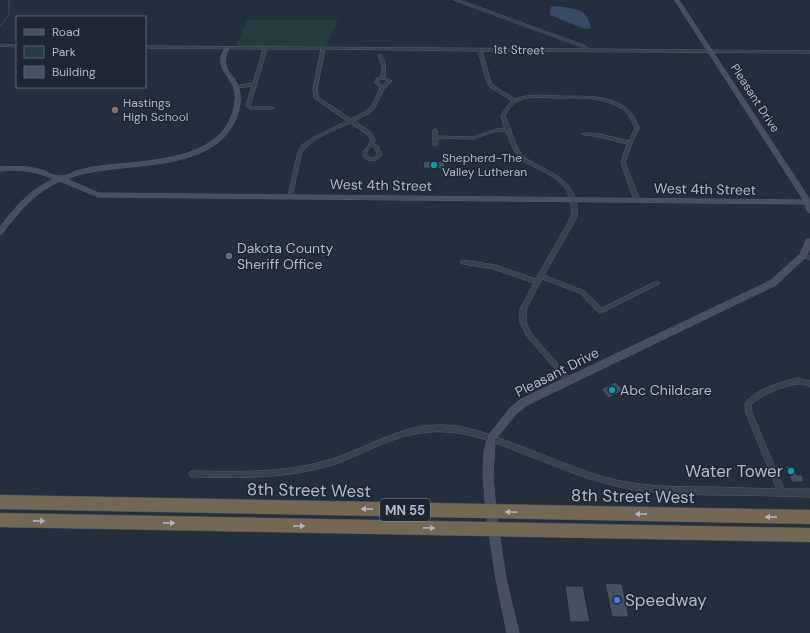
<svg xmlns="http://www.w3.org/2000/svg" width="810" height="633" font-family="'DM Sans',sans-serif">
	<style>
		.green { fill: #263c3f }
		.water { fill: #394c67 }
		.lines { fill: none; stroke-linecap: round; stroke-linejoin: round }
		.stream { stroke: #394c67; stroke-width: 1 }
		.building { fill: #455162; stroke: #1f2835 }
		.street-casing { stroke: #565f6c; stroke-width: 1 }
		.secondary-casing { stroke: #565f6c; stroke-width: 1 }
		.highway-casing { stroke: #434c59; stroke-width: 1 }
		.street { fill: #38414e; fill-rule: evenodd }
		.secondary { fill: #465061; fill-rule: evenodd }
		.highway { fill: #746855; fill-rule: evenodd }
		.oneway { fill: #aeb4bd }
		.education-dot { fill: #8d6e63; stroke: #1d2633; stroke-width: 1.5 }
		.culture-dot { fill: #0f9aa8; stroke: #1d2633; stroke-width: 1.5 }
		.service-dot { fill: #5c6f8a; stroke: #1d2633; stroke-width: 1.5 }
		.shop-dot { fill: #3f7fe0; stroke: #1d2633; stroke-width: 1.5 }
		.labels { text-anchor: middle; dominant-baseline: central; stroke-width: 3; stroke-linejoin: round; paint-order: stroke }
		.far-street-label { font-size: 12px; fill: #b4bcc9; stroke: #1d2633 }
		.far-poi-label { font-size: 12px; fill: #b4bcc9; stroke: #1d2633; text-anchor: start }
		.shield { fill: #1d2633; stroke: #878f9c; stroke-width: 1 }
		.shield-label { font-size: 13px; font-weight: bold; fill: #b4bcc9 }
		.street-label { font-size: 14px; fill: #b4bcc9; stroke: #1d2633 }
		.poi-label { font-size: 14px; fill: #b4bcc9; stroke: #1d2633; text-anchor: start }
		.near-poi-label { font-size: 17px; fill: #b4bcc9; stroke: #1d2633; text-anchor: end }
		.near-street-label { font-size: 17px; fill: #b4bcc9; stroke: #1d2633 }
	</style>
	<rect width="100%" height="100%" fill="#242f3e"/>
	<path class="green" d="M 247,20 L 338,20 L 326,47 L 236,46 Z"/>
	<path class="water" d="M 551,6 C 562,7 583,7 588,19 C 590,22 590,26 591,28 L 585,29 L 550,15 Z"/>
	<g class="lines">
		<path class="stream" d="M 0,26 L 9,15 L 9,0"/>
	</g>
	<path class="building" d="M 424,161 L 444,162 L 445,169 L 423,168 Z
		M 615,382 L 624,390 L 609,398 L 601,389 Z
		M 785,466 L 793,466 L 797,475 L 802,475 L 804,482 L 792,482 Z
		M 605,583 L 622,584 L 629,617 L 612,617 Z
		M 565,586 L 583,586 L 590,622 L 570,622 Z"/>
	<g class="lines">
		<g class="street-casing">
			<path id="street" d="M 454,0 L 459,0 L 586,46 L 589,49 L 810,51 L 810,53 L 482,51 L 491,82 L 494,86 L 515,99 C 529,94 542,95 556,96 C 579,97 606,93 626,108 C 633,113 636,120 639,128 L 632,143 L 625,163 L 640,200 L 637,202 L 634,200 L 621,163 L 627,144 L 595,136 L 584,135 L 582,134 C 590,130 619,139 629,141 L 635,128 C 632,121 629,115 624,110 C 618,106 611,103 604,101 C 589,97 573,98 558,98 C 546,98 530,95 518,101 C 512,104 508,109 505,116 L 511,130 L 511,131 C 514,139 517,149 523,156 C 528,160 534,163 539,166 C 563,178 579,188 577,217 L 544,275 L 584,291 L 602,308 L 655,282 L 659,282 L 660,283 L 659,284 L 601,313 L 599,313 L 580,293 L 542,279 L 526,309 L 526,322 L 530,332 L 570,378 L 571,380 L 570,382 L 568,383 L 566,382 L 526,335 L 520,322 L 520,309 L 534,283 L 494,269 L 463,264 L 460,262 L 463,260 L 495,265 L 536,279 L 571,217 C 574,189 560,180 537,168 C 531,165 525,163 521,159 C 513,152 510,141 506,131 L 496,131 L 473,139 L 437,138 L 437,145 L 435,146 L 433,145 L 433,130 L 435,129 L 437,130 L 437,136 L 473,137 L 496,129 L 505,129 L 501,116 L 507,106 L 512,101 L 490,87 L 487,82 L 478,51 L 325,49 L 317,89 L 318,97 L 351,119 C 371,109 371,109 380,88 L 374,82 L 377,78 L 381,77 L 382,66 L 378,55 L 380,54 C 386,60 386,69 385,77 L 392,81 L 384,89 L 375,107 L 370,113 L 354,121 L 371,132 L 375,140 L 374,144 L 378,146 L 382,155 C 376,162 367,163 362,155 C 364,149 369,146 371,140 L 367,134 L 350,123 C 335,130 311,138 302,152 L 292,196 L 290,198 L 288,196 L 298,152 L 302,145 L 312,138 L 347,121 L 314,98 L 313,89 L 321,49 L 267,49 L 250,106 L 252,107 L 272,107 L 274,108 L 272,109 L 251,109 L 246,106 L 252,86 L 236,88 L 234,87 L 236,86 L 253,83 L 263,49 L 145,48 L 145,46 L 585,49 L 584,48 ZM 383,79 L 387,81 L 382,86 L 378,82 L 379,80 ZM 372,146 L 374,148 L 378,155 L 375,157 L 370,158 L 366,155 L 368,150 Z
				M 0,44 L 17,45 L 17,47 L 0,46 Z
				M 803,253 L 810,256 L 810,260 L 801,256 L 800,255 L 801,254 Z
				M 798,378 L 810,381 L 810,387 C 806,385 802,383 798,384 C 785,385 760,395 751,405 L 752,413 L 784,489 L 810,489 L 810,497 C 778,496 746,495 714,495 C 682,494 648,494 616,486 C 581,478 548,463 514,450 C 493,442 470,433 447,432 C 436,431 426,432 415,434 C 386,439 360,456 332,465 C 287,479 239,478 193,477 L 190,476 L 189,474 L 190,472 L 193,471 C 239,472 287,473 332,459 C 358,450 383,437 409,429 C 425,425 441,424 457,426 C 474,429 491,435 507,441 C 543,454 578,471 616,480 C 648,487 681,487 713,487 C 734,488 756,488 777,489 L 746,413 L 745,404 C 753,390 783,381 798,378 Z"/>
		</g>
		<g class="secondary-casing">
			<path id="secondary" d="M 675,0 L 679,0 L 810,200 L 810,213 L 807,211 L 805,204 L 98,197 L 60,181 C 35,192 18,212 2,234 L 0,234 L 0,227 C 15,207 31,189 54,179 C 36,171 20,169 0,171 L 0,167 C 14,166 28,166 42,170 C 47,172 54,176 59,176 C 64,177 72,173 76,171 C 84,169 92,167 100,166 C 146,160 228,163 235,101 C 236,96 235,91 233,86 C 228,74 217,68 222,54 C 224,50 224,48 227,47 L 229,48 C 227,53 224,60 226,66 C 227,70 230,73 232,76 C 241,87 242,99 238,113 C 217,179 117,158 66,179 L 99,193 L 803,200 Z
				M 807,239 L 810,239 L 810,248 L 806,257 L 776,285 L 527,405 L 516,414 L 495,440 L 493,475 L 496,512 L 506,579 L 519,633 L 507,633 L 496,579 L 486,512 L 483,475 L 484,452 L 488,436 L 510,408 L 521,399 L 770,281 L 800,254 Z"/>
		</g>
		<g class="highway-casing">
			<path id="highway" d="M 0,495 L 810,510 L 810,524 L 0,509 Z
				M 0,513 L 810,528 L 810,542 L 0,527 Z"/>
		</g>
		<use href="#street" class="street"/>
		<use href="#secondary" class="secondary"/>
		<use href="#highway" class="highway"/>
	</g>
	<defs><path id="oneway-solid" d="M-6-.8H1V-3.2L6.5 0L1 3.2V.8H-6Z"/></defs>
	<g class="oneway">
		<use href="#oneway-solid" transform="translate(367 509) rotate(-179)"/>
		<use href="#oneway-solid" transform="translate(511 512) rotate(-179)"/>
		<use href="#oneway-solid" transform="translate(641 514) rotate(-179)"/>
		<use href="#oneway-solid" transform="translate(771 517) rotate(-179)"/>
		<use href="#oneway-solid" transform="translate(39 521) rotate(1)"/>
		<use href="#oneway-solid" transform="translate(169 523) rotate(1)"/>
		<use href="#oneway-solid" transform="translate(299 526) rotate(1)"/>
		<use href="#oneway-solid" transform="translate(429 528) rotate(1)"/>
	</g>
	<circle class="education-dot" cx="115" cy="110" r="4"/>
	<g class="culture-dot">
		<circle cx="434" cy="165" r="4"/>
		<circle cx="612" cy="390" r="4"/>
		<circle cx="791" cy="471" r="4"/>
	</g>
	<circle class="service-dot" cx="229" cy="256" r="4"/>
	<circle class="shop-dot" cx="617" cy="600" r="4"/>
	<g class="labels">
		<g class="far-street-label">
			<text transform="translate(519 50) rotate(1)">1st Street</text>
			<text transform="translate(755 98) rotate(57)">Pleasant Drive</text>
		</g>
		<g class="far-poi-label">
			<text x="123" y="103">Hastings<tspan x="123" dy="14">High School</tspan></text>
			<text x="442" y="158">Shepherd-The<tspan x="442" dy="14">Valley Lutheran</tspan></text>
		</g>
		<rect class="shield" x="380" y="499" width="50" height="22" rx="3"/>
		<g class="shield-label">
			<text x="405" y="510">MN 55</text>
		</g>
		<g class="street-label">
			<text transform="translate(381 185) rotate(1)">West 4th Street</text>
			<text transform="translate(705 189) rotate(1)">West 4th Street</text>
			<text transform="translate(557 372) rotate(-27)">Pleasant Drive</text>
		</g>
		<g class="poi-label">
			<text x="237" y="248">Dakota County<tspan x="237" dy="16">Sheriff Office</tspan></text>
			<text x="620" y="390">Abc Childcare</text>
		</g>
		<g class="near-poi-label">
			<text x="783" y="471">Water Tower</text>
			<text x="625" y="600" text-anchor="start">Speedway</text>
		</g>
		<g class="near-street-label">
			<text transform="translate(309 490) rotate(1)">8th Street West</text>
			<text transform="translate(633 496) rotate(1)">8th Street West</text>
		</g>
	</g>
	<rect x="16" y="16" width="130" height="72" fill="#1d2633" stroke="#59626f"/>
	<rect x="24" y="29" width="20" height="6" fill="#465061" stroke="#59626f"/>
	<text x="52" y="36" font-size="12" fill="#b4bcc9">Road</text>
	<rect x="24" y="46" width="20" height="12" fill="#263c3f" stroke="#59626f"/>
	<text x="52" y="56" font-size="12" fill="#b4bcc9">Park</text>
	<rect x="24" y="66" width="20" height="12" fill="#455162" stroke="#59626f"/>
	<text x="52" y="76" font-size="12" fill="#b4bcc9">Building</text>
</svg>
